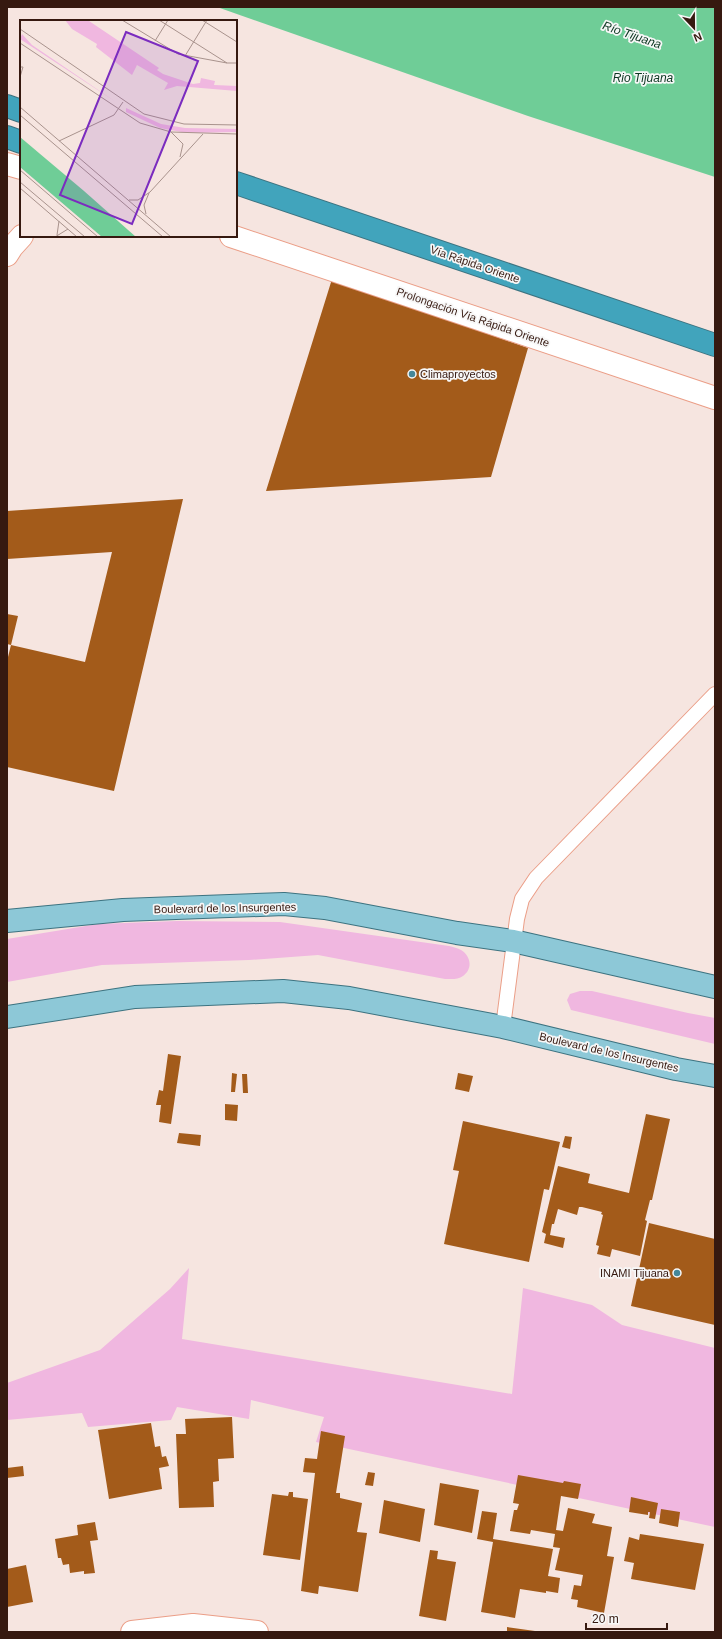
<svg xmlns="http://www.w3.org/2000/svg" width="722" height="1639" font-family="Helvetica,sans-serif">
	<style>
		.green { fill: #f0b7e0 }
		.water { fill: #6fcd97 }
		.building { fill: #a35b1a }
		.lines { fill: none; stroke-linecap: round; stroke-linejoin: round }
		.lane-casing { stroke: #eb9e87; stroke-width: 16 }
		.street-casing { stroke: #eb9e87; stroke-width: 24 }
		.secondary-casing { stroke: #eb9e87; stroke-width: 24 }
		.primary-casing { stroke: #3d7380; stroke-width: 24 }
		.highway-casing { stroke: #3d7380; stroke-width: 24 }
		.lane { stroke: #fff; stroke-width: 14 }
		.street { stroke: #fff; stroke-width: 22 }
		.secondary { stroke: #fff; stroke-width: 22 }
		.primary { stroke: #8dc8d7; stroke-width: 22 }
		.highway { stroke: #41a4bc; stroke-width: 22 }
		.poi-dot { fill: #458799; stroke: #f7f7f7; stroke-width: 1.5 }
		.labels { text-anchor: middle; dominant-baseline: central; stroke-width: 3.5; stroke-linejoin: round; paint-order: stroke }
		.street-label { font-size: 11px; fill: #361910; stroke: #f7f7f7 }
		.poi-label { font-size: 11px; fill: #361910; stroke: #f7f7f7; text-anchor: start }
		.water-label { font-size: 12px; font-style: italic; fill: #0c3621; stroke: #f7f7f7 }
		.inset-road { fill: none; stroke: #a9938d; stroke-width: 1 }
		.view { fill: #7b2cbf; fill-opacity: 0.15; stroke: #7b2cbf; stroke-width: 2 }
		.inset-edge { fill: none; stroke: #361910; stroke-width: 2 }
	</style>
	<rect width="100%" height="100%" fill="#f6e5e0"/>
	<path class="green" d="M 177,921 L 280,922 L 449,946 C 453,947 458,948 461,950 C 471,956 473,969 463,976 C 458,980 451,979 445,979 L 318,955 L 249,960 L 102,965 L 7,982 L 7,939 L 98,924 Z
		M 580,991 L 592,991 L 688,1013 L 715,1018 L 715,1044 L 571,1010 L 567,1000 L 570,994 Z
		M 189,1268 L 182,1339 L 512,1394 L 523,1288 L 592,1305 L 622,1325 L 715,1348 L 715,1527 L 316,1442 L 324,1417 L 251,1400 L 249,1419 L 177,1407 L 171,1420 L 88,1427 L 82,1413 L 7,1420 L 7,1383 L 100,1350 L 170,1289 Z"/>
	<path class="water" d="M 217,7 L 715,7 L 715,177 L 528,116 Z"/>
	<path class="building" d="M 332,279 L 528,348 L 491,477 L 266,491 Z
		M 183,499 L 114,791 L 7,767 L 7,661 L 11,645 L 85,662 L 112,552 L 7,559 L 7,511 Z
		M 7,614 L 18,616 L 11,645 L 7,644 Z
		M 168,1054 L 181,1056 L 171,1124 L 159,1122 L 161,1105 L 156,1105 L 159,1090 L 163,1091 Z
		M 232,1073 L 237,1074 L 235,1092 L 231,1092 Z
		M 458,1073 L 473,1076 L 469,1092 L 455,1089 Z
		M 242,1074 L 247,1074 L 248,1093 L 243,1093 Z
		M 225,1104 L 238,1105 L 237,1121 L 225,1120 Z
		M 646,1114 L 670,1119 L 652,1200 L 650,1200 L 645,1220 L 647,1221 L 640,1256 L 612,1249 L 610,1257 L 597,1254 L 599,1246 L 596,1245 L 603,1215 L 601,1214 L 602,1212 L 582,1207 L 579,1207 L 577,1215 L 558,1209 L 554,1224 L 552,1224 L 550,1235 L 565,1238 L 563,1248 L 544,1243 L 546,1234 L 542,1232 L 558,1166 L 590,1174 L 588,1183 L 629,1193 Z
		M 463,1121 L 560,1142 L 549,1190 L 544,1189 L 529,1262 L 444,1244 L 459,1171 L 453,1170 Z
		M 179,1133 L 201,1135 L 200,1146 L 177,1143 Z
		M 565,1136 L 572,1137 L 570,1149 L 562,1147 Z
		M 649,1223 L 715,1239 L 715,1325 L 631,1306 Z
		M 232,1417 L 234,1458 L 218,1459 L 219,1481 L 213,1482 L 214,1507 L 179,1508 L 176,1434 L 186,1434 L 185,1419 Z
		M 151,1423 L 155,1447 L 160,1446 L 162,1457 L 166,1456 L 169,1466 L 159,1468 L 162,1489 L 109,1499 L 98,1430 Z
		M 321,1431 L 345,1436 L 336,1493 L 340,1493 L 340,1498 L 362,1503 L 357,1532 L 367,1533 L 358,1592 L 319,1586 L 318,1594 L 301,1591 L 315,1473 L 303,1472 L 305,1458 L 317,1459 Z
		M 23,1466 L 24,1476 L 7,1478 L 7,1468 Z
		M 368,1472 L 375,1473 L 373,1486 L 365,1485 Z
		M 518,1475 L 563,1483 L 564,1481 L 581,1484 L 578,1499 L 561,1496 L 556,1530 L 563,1531 L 568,1508 L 595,1514 L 592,1523 L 612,1527 L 607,1556 L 614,1557 L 604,1613 L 577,1607 L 578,1600 L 571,1599 L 574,1585 L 581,1586 L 583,1575 L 555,1570 L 560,1548 L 553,1547 L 555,1534 L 531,1530 L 530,1534 L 510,1531 L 514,1510 L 517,1510 L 519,1504 L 513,1503 Z
		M 440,1483 L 479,1490 L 472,1533 L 434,1525 Z
		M 289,1492 L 293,1492 L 293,1497 L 308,1499 L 300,1560 L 263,1555 L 272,1494 L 288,1496 Z
		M 631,1497 L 658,1503 L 655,1519 L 649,1518 L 650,1512 L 648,1512 L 648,1515 L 629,1512 Z
		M 384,1500 L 425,1509 L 420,1542 L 379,1533 Z
		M 661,1509 L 680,1512 L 678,1527 L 659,1523 Z
		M 482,1511 L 497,1513 L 493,1539 L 553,1549 L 548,1576 L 560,1578 L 558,1593 L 546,1591 L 546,1593 L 520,1589 L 515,1618 L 481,1612 L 493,1542 L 477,1539 Z
		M 95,1522 L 98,1540 L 90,1541 L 95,1573 L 84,1574 L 84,1571 L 70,1573 L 69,1564 L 63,1565 L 61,1558 L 58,1558 L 55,1539 L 78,1535 L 77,1525 Z
		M 640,1534 L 704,1544 L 695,1590 L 631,1579 L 634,1563 L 624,1561 L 629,1537 L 639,1540 Z
		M 430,1550 L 438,1551 L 437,1559 L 456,1562 L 446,1621 L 419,1616 Z
		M 26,1565 L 33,1602 L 7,1607 L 7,1569 Z
		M 507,1627 L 535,1631 L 534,1632 L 507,1632 Z"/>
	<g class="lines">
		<g class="lane-casing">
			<path id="lane" d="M 503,1027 L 517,919 L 522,899 L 536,878 L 715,694"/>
		</g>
		<g class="street-casing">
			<path id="street" d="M 132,1632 L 193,1625 L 257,1632"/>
		</g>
		<g class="secondary-casing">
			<path id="secondary" d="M 7,164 L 21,168
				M 231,236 L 715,398
				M 7,255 L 12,247 L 22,236"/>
		</g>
		<g class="primary-casing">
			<path id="primary" d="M 7,921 L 123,910 L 284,904 L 325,908 L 457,933 L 513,941 L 715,987
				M 7,1017 L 135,997 L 283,991 L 349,998 L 503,1027 L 676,1069 L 715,1076"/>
		</g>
		<g class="highway-casing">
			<path id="highway" d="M 7,106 L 21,111
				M 7,137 L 21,142
				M 236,183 L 715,345"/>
		</g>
		<use href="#lane" class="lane"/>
		<use href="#street" class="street"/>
		<use href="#secondary" class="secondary"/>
		<use href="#primary" class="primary"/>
		<use href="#highway" class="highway"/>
	</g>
	<g class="poi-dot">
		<circle cx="412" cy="374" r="4"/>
		<circle cx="677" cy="1273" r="4"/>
	</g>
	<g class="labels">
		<g class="street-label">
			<text transform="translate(475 264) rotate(19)">Vía Rápida Oriente</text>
			<text transform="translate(473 317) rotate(19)">Prolongación Vía Rápida Oriente</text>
			<text transform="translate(225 908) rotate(-1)">Boulevard de los Insurgentes</text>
			<text transform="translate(609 1052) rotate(13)">Boulevard de los Insurgentes</text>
		</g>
		<g class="poi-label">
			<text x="420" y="374">Climaproyectos</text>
			<text x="669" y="1273" text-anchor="end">INAMI Tijuana</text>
		</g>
		<g class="water-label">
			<text transform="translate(632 35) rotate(19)">Río Tijuana</text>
			<text x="643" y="78">Rio Tijuana</text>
		</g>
	</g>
	<g transform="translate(20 20)">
		<rect width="217" height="217" fill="#f6e5e0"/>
		<path d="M 45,0 L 69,1 L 139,48 L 137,50 L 143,54 L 173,64 L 180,63 L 181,58 L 195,61 L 194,65 L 217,66 L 217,71 L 157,66 L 144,70 L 148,63 L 117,45 L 112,55 L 76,27 L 77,24 L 52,9 ZM 2,14 L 12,25 L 96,82 L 0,19 ZM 106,88 L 141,104 L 165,108 L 217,109 L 217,112 L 167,113 L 140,108 L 106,92 Z" fill="#f0b7e0"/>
		<path d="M 0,117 L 64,171 L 116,217 L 82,217 L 0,147 Z" fill="#6fcd97"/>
		<path class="inset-road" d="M 102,0 L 158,34 L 207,43 L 217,43M 139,0 L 207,43M 182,0 L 217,22M 0,9 L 124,94 L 164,104 L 217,105M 135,21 L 148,0M 0,23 L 120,103 L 151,112 L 217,114M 165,36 L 187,0M 0,47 L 3,47 L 0,57M 0,87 L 151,217M 0,95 L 143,217M 151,112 L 163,124 L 160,137M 39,121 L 94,95 L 103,82M 0,150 L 78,217M 0,162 L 65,217M 0,168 L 57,217M 109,180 L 118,180 L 130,172 L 183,114M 126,194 L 124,185 L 129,173M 37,215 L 39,201M 35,217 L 48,209"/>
		<path class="view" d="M 106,12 L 178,41 L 112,204 L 40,175 Z"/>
		<rect width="217" height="217" class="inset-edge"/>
	</g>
	<rect width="722" height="1639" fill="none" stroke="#361910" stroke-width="16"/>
	<g transform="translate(694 28) rotate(158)" stroke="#f7f7f7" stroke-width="3" paint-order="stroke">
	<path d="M0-3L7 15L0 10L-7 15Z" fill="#361910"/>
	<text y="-6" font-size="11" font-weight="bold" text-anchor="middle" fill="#361910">N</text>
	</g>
	<path d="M586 1623v6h81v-6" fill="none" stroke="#361910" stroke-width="2"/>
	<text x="592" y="1623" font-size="12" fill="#361910" stroke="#f7f7f7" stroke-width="3" paint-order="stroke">20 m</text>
</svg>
